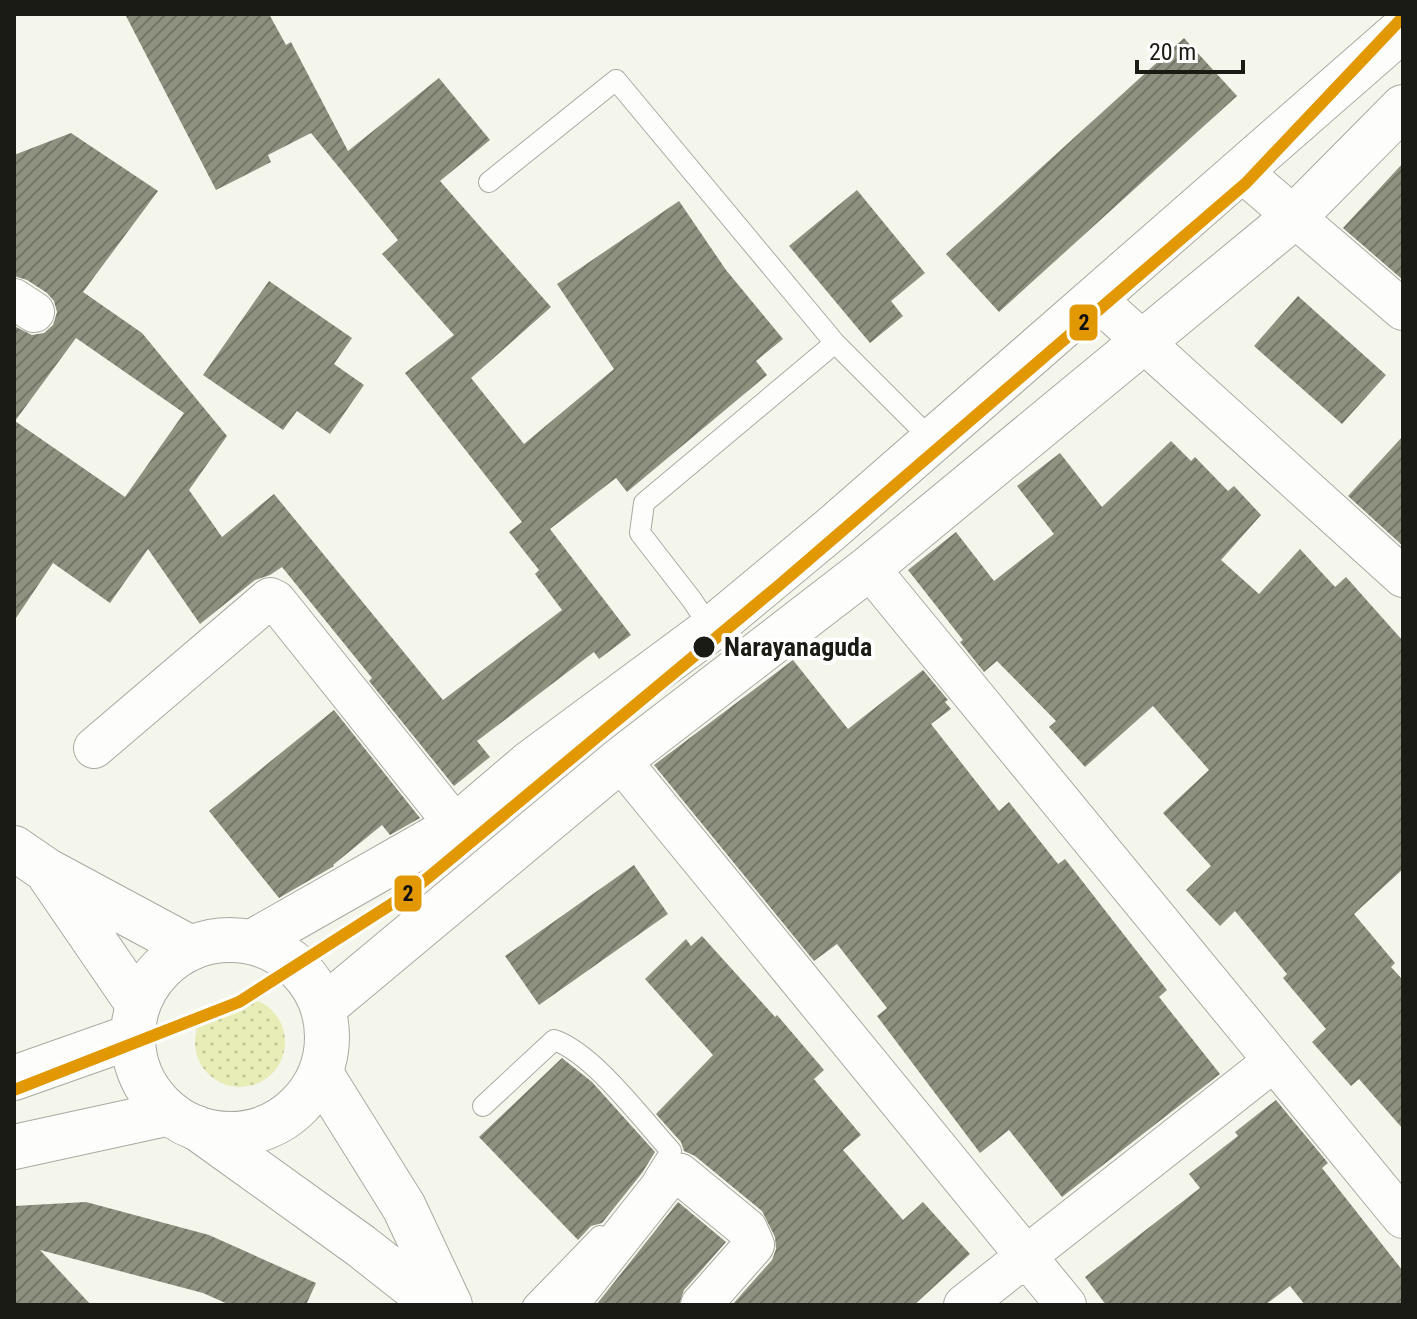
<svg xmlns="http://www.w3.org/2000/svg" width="1417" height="1319" font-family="'Roboto Condensed',sans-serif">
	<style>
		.grass { fill: url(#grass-dots) }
		.building { fill: url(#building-hatch); fill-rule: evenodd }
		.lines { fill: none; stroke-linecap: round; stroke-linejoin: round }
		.lane-casing { stroke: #a8aaa1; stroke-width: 22 }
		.street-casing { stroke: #a8aaa1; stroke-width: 42 }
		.secondary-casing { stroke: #a8aaa1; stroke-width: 46 }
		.primary-casing { stroke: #a8aaa1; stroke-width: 46 }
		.lane { stroke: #fdfefc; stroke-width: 20 }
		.street { stroke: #fdfefc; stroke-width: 40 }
		.secondary { stroke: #fdfefc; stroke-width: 44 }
		.primary { stroke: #fdfefc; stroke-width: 44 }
		.metro-1-casing { stroke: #fff; stroke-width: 18 }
		.metro-1 { stroke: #e19802; stroke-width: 12 }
		.stop-dot { fill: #1a1b14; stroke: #fff; stroke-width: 3 }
		.labels { text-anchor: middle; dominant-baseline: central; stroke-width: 8; stroke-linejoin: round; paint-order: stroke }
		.stop-label { font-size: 26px; font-weight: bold; fill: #1a1b14; stroke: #fff; text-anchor: start }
		.line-badge { stroke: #fff; stroke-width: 3 }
		.pale-badge-label { font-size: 22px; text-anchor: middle; font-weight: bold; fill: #111 }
	</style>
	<defs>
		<pattern id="grass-dots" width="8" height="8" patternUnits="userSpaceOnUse" patternTransform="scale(2)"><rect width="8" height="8" fill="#e8edb8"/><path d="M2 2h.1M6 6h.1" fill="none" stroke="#c6cb9d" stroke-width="1.8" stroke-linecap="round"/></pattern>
		<pattern id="building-hatch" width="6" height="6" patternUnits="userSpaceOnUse" patternTransform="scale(2)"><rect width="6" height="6" fill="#8e9080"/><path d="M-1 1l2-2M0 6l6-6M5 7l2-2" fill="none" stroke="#737568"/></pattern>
	</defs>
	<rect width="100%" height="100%" fill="#f4f6eb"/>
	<path class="grass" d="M195 1042a45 45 0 1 1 90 0a45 45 0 1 1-90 0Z"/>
	<path class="building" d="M 125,14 L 269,14 L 286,45 L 291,42 L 348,151 L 439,78 L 490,140 L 440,181 L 551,307 L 471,378 L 524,444 L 614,369 L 557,284 L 679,201 L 726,270 L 783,339 L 756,361 L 767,375 L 627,492 L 616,478 L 550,529 L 631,635 L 599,659 L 594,652 L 477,741 L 490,757 L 454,786 L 369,681 L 372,678 L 282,567 L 270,575 L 255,580 L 200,624 L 148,549 L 110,603 L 53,563 L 14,621 L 14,326 L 32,335 L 44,333 L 53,325 L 57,312 L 54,301 L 47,293 L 27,280 L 14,276 L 14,155 L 71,133 L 158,191 L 83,292 L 142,333 L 227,436 L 189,490 L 222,537 L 274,494 L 443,700 L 562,610 L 535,574 L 539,570 L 509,532 L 522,522 L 405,373 L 454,335 L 382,254 L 398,240 L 311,133 L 268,155 L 271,162 L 216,190 ZM 76,338 L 184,413 L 125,497 L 15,421 Z
		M 1184,38 L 1237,96 L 999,312 L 946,254 Z
		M 1403,163 L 1403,280 L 1343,228 Z
		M 857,190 L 925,273 L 891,301 L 903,316 L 870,343 L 789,246 Z
		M 269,281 L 352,338 L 334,364 L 364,385 L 330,434 L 297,411 L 283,430 L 203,375 Z
		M 1298,296 L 1386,375 L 1342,424 L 1254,346 Z
		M 1403,436 L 1403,546 L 1348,496 Z
		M 1171,441 L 1191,461 L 1195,457 L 1228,491 L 1234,486 L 1261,515 L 1221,560 L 1259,594 L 1300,549 L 1335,587 L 1346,577 L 1403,641 L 1403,869 L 1354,914 L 1395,963 L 1391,967 L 1403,980 L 1403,1129 L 1359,1079 L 1351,1086 L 1312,1042 L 1326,1029 L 1283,978 L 1287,974 L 1235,911 L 1220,926 L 1186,890 L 1211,866 L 1163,813 L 1209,770 L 1153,706 L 1085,767 L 1049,727 L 1056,721 L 997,661 L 984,672 L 960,642 L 963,640 L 908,570 L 956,532 L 994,581 L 1054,534 L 1017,486 L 1060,453 L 1102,507 Z
		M 793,660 L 848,729 L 923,670 L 948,700 L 945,702 L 951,709 L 931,724 L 999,811 L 1009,802 L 1058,864 L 1065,859 L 1167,990 L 1159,997 L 1220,1074 L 1062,1197 L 1009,1130 L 980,1153 L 877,1016 L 887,1008 L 837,944 L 814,961 L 654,765 Z
		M 334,710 L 420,818 L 390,835 L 382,825 L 333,865 L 334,866 L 279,898 L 209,811 Z
		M 634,865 L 668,914 L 539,1005 L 505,956 Z
		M 702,936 L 775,1017 L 777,1015 L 824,1070 L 814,1079 L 861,1135 L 843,1150 L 903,1220 L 923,1202 L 970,1254 L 914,1305 L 732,1305 L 772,1260 L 776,1249 L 775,1237 L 762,1211 L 695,1156 L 684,1151 L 681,1142 L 656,1114 L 713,1055 L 645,979 L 686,939 L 691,946 Z
		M 562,1058 L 592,1082 L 655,1152 L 642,1173 L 602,1223 L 591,1226 L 578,1240 L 479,1137 Z
		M 1276,1100 L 1328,1163 L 1322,1168 L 1403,1271 L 1403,1305 L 1305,1305 L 1290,1286 L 1265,1305 L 1106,1305 L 1085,1277 L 1200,1188 L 1189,1174 L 1238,1136 L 1235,1132 Z
		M 86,1202 L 209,1235 L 316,1283 L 306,1305 L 230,1305 L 203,1293 L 40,1250 L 91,1305 L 14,1305 L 14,1206 Z
		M 678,1202 L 726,1242 L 684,1290 L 679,1305 L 596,1305 Z"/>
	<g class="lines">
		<g class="lane-casing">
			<path id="lane" d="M 489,182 L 616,80 L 835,343 L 932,440
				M 711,629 L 692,600 L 640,533 L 644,503 L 835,343
				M 483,1106 L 554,1040 C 593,1053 642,1119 671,1151 L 654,1178
				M 533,1305 L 600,1236"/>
		</g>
		<g class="street-casing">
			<path id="street" d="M 1241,171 L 1403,310
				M 1095,298 L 1403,577
				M 14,299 L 34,312
				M 869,568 L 1403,1218
				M 94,748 L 270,598 L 276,601 L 456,826
				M 620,760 L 1066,1305
				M 567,1305 L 667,1179 L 680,1174 L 747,1229 L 754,1245 L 701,1305
				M 964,1305 L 1274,1061"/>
		</g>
		<g class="secondary-casing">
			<path id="secondary" d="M 14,848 L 46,870 L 191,948
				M 50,876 L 137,1003
				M 252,942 L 456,826 L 530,763 L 711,629 L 830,530 L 1403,29
				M 323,1008 L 620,760 L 869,568 L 1294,217 L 1403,107
				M 321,1074 L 404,1207 L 450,1305
				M 197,1128 L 361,1246 L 436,1305"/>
		</g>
		<g class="primary-casing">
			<path id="primary" d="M133 1037a97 97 0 1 1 194 0a97 97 0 1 1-194 0Z
				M 14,1078 L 133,1036
				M 14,1147 L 170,1113"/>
		</g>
		<use href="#lane" class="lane"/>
		<use href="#street" class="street"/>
		<use href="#secondary" class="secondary"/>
		<use href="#primary" class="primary"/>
		<g class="metro-1-casing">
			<path id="metro-1" d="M 14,1090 L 239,1002 L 412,891 L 777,587 L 1246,183 L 1403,17"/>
		</g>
		<use href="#metro-1" class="metro-1"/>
	</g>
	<circle class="stop-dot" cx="704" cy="647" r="12"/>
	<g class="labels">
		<g class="stop-label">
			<text x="724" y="647">Narayanaguda</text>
		</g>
	</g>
	<g class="line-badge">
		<rect x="1068" y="303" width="31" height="39" rx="8" fill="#e19802"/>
		<rect x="393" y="874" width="30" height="39" rx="8" fill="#e19802"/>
	</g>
	<g class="pale-badge-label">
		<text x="1084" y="330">2</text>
		<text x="408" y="901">2</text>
	</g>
	<rect width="1417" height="1319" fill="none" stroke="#1a1b14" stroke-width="32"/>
	<path d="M1137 60v12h106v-12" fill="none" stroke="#1a1b14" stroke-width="4"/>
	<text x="1149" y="60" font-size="24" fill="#1a1b14" stroke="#ffffff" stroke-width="6" paint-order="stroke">20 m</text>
</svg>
